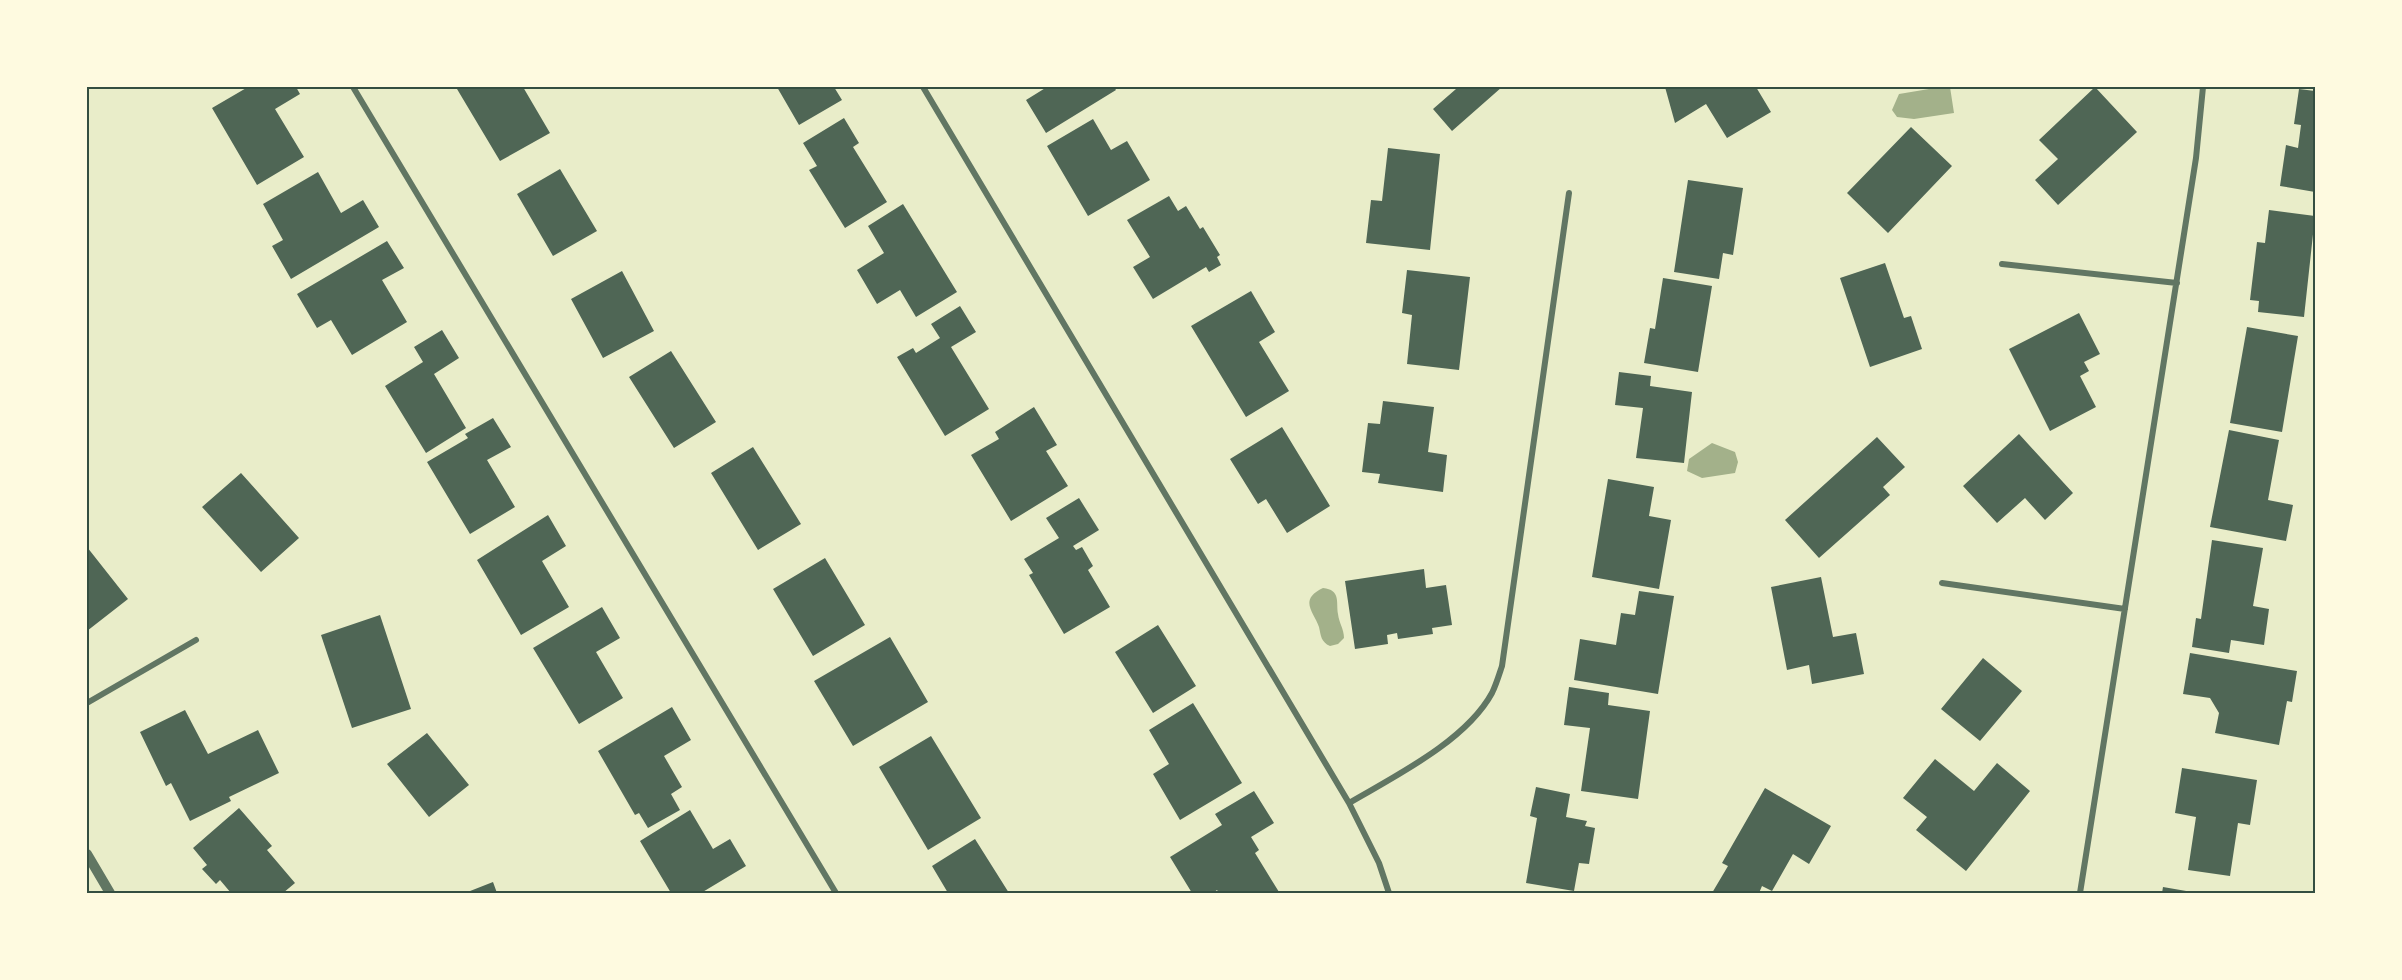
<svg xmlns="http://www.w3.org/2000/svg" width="2402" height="980" font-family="Manrope,sans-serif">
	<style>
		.water { fill: #a3b18a }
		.building { fill: #4f6655 }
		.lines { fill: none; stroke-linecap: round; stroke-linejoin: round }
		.minor { stroke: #617663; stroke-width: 6 }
		.tertiary { stroke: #617663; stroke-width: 10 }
		.neatline { fill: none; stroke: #344e41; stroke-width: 2 }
	</style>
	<rect width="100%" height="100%" fill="#e9edc9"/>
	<path class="water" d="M 1941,87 L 1950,87 L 1954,113 L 1914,119 L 1897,117 L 1892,110 L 1899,94 Z
		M 1712,443 L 1735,452 L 1738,462 L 1735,473 L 1702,478 L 1687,471 L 1689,459 Z
		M 1323,588 C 1341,590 1336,602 1338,614 C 1339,623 1344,629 1344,638 L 1338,644 L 1330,646 C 1321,642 1321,636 1319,627 C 1314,612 1298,600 1323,588 Z"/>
	<path class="building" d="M 248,87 L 296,87 L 300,94 L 275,109 L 304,157 L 257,185 L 212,108 Z
		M 460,87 L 523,87 L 550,133 L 500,161 L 457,89 Z
		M 777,87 L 834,87 L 842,100 L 799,125 Z
		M 1047,87 L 1114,87 L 1116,90 L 1046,133 L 1026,100 Z
		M 1455,87 L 1502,87 L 1452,131 L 1433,109 L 1456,89 Z
		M 1665,87 L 1756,87 L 1771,112 L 1727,138 L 1706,104 L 1675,123 Z
		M 2095,87 L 2137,132 L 2058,205 L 2035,180 L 2058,159 L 2039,140 Z
		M 2299,89 L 2315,91 L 2315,192 L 2280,186 L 2286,145 L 2298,148 L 2301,125 L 2294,124 Z
		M 844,118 L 859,143 L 853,147 L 887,202 L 845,228 L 809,170 L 817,166 L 803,143 Z
		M 1093,119 L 1111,150 L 1127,141 L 1150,180 L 1088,216 L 1047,146 Z
		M 1911,127 L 1952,166 L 1888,233 L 1847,193 Z
		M 1388,148 L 1440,154 L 1430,250 L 1366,243 L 1371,200 L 1382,201 Z
		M 560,169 L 597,231 L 553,256 L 517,194 Z
		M 318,172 L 341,213 L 363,200 L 379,227 L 291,279 L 272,246 L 283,240 L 263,204 Z
		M 1688,180 L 1743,188 L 1733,255 L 1723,253 L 1719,279 L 1674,272 Z
		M 1169,196 L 1178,211 L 1186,206 L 1200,229 L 1203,227 L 1220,255 L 1217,257 L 1221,265 L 1209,272 L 1206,267 L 1153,299 L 1133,267 L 1150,257 L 1127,220 Z
		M 903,204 L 957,292 L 916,317 L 900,290 L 877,304 L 857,270 L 884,253 L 868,226 Z
		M 2269,210 L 2315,216 L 2304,317 L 2258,312 L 2259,301 L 2250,300 L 2257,242 L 2265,243 Z
		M 387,241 L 404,268 L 382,280 L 407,322 L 352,355 L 331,320 L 317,328 L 297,294 Z
		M 1885,263 L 1904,318 L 1911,316 L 1922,349 L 1870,367 L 1840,278 Z
		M 1407,270 L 1470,277 L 1459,370 L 1407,364 L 1412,315 L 1402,313 Z
		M 622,271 L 654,331 L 603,358 L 571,299 Z
		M 1663,278 L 1712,286 L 1698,372 L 1644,363 L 1650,328 L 1655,329 Z
		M 1251,291 L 1275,332 L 1259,342 L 1289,391 L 1246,417 L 1191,326 Z
		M 960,306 L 976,332 L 951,347 L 989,409 L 945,436 L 897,357 L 913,348 L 916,353 L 940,338 L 931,324 Z
		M 2079,313 L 2100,354 L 2084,362 L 2089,371 L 2080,376 L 2096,407 L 2050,431 L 2009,349 Z
		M 2247,327 L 2298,336 L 2282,432 L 2230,423 Z
		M 442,330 L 459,358 L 434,374 L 466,428 L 426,453 L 385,386 L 423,362 L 414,347 Z
		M 671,351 L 716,422 L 674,448 L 629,377 Z
		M 1619,372 L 1651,376 L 1650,386 L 1692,392 L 1684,463 L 1636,458 L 1643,408 L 1615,405 Z
		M 1383,401 L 1434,407 L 1428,452 L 1447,455 L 1443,492 L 1378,483 L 1380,474 L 1362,472 L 1368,423 L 1380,424 Z
		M 1034,407 L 1057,445 L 1046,451 L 1068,486 L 1011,521 L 971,455 L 999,439 L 995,432 Z
		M 493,418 L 511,447 L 487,460 L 515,507 L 470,534 L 427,462 L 468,438 L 465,434 Z
		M 1282,427 L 1330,506 L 1287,533 L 1266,499 L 1258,504 L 1230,459 Z
		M 2229,430 L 2279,440 L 2268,500 L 2293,505 L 2286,541 L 2210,527 Z
		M 2019,434 L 2073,493 L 2045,520 L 2025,498 L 1997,523 L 1963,486 Z
		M 1877,437 L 1905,467 L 1883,487 L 1890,495 L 1819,558 L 1785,520 Z
		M 753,447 L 801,524 L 758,550 L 711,473 Z
		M 241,473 L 299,538 L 261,572 L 202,507 Z
		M 1608,479 L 1654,487 L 1649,516 L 1671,520 L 1659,589 L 1592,577 Z
		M 1079,498 L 1099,530 L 1073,546 L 1076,550 L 1082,547 L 1093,566 L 1088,570 L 1110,607 L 1064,634 L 1029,575 L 1033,573 L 1024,559 L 1059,538 L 1046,518 Z
		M 548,515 L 566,546 L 542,561 L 569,607 L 521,635 L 477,560 Z
		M 2212,540 L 2263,548 L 2253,606 L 2269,609 L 2264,645 L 2231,640 L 2229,653 L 2192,647 L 2196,618 L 2201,619 Z
		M 87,547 L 128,599 L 87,631 Z
		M 825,558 L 865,625 L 813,656 L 773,589 Z
		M 1424,569 L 1426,588 L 1446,585 L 1452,625 L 1432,628 L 1433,634 L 1398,639 L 1397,633 L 1387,635 L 1388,644 L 1355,649 L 1345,581 Z
		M 1821,577 L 1833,637 L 1856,633 L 1864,674 L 1812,684 L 1809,665 L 1787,670 L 1771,587 Z
		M 1639,591 L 1674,596 L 1658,694 L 1574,680 L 1580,639 L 1616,645 L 1621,613 L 1635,615 Z
		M 602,607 L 620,638 L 596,652 L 623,698 L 579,724 L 533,648 Z
		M 380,615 L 411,709 L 352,728 L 321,635 Z
		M 1158,625 L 1196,686 L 1153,713 L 1115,652 Z
		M 890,637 L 928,702 L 853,746 L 814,681 Z
		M 2190,653 L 2297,671 L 2292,702 L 2287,701 L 2279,745 L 2215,733 L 2219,713 L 2210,698 L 2183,694 Z
		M 1983,658 L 2022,691 L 1980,741 L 1941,709 Z
		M 1569,687 L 1609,693 L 1608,705 L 1650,711 L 1638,799 L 1581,791 L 1590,728 L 1564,725 Z
		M 1193,703 L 1242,783 L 1180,820 L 1153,774 L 1169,764 L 1149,730 Z
		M 672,707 L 691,740 L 664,756 L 682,787 L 671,794 L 680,810 L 648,828 L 639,813 L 635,815 L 598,751 Z
		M 185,710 L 208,754 L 258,730 L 279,773 L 229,797 L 231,801 L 190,821 L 171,783 L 166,786 L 140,732 Z
		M 427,733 L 469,785 L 429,817 L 387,764 Z
		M 931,736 L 981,818 L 928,850 L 879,767 Z
		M 1935,759 L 1974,791 L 1997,763 L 2030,791 L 1966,871 L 1916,830 L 1927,817 L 1903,798 Z
		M 2182,768 L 2257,780 L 2250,825 L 2238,823 L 2230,876 L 2188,870 L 2196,817 L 2175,813 Z
		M 1536,787 L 1570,794 L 1566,817 L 1587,821 L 1585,826 L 1595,828 L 1589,864 L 1579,863 L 1574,891 L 1526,883 L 1537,818 L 1530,816 Z
		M 1765,788 L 1831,826 L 1809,864 L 1793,854 L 1772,891 L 1762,886 L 1759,893 L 1712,893 L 1728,866 L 1722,863 Z
		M 1254,791 L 1274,823 L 1251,837 L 1259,850 L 1255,853 L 1279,892 L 1219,893 L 1217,890 L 1213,893 L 1192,893 L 1170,857 L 1222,825 L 1215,814 Z
		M 239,808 L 272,846 L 267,850 L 295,883 L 283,893 L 231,893 L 220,880 L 216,884 L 202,869 L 207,865 L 193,848 Z
		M 690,810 L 713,849 L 730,839 L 746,866 L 701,893 L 671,893 L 640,841 Z
		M 975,839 L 1009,893 L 948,893 L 932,866 Z
		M 493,882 L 497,893 L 465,893 Z
		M 2163,887 L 2192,892 L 2192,893 L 2162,893 Z"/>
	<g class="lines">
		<path class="minor" d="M 353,87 L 836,893
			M 923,87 L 1349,803 L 1379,863 L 1389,893
			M 2002,264 L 2177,283
			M 1942,583 L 2125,609
			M 87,703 L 196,640
			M 1349,803 C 1395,776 1466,741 1492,693 C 1496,685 1499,675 1502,666 L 1569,193
			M 2080,893 L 2196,158 L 2203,87"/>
		<path class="tertiary" d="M 87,854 L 110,893"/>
	</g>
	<rect width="2402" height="980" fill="none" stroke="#fefae0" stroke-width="177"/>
	<rect x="88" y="88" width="2226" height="804" class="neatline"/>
</svg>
